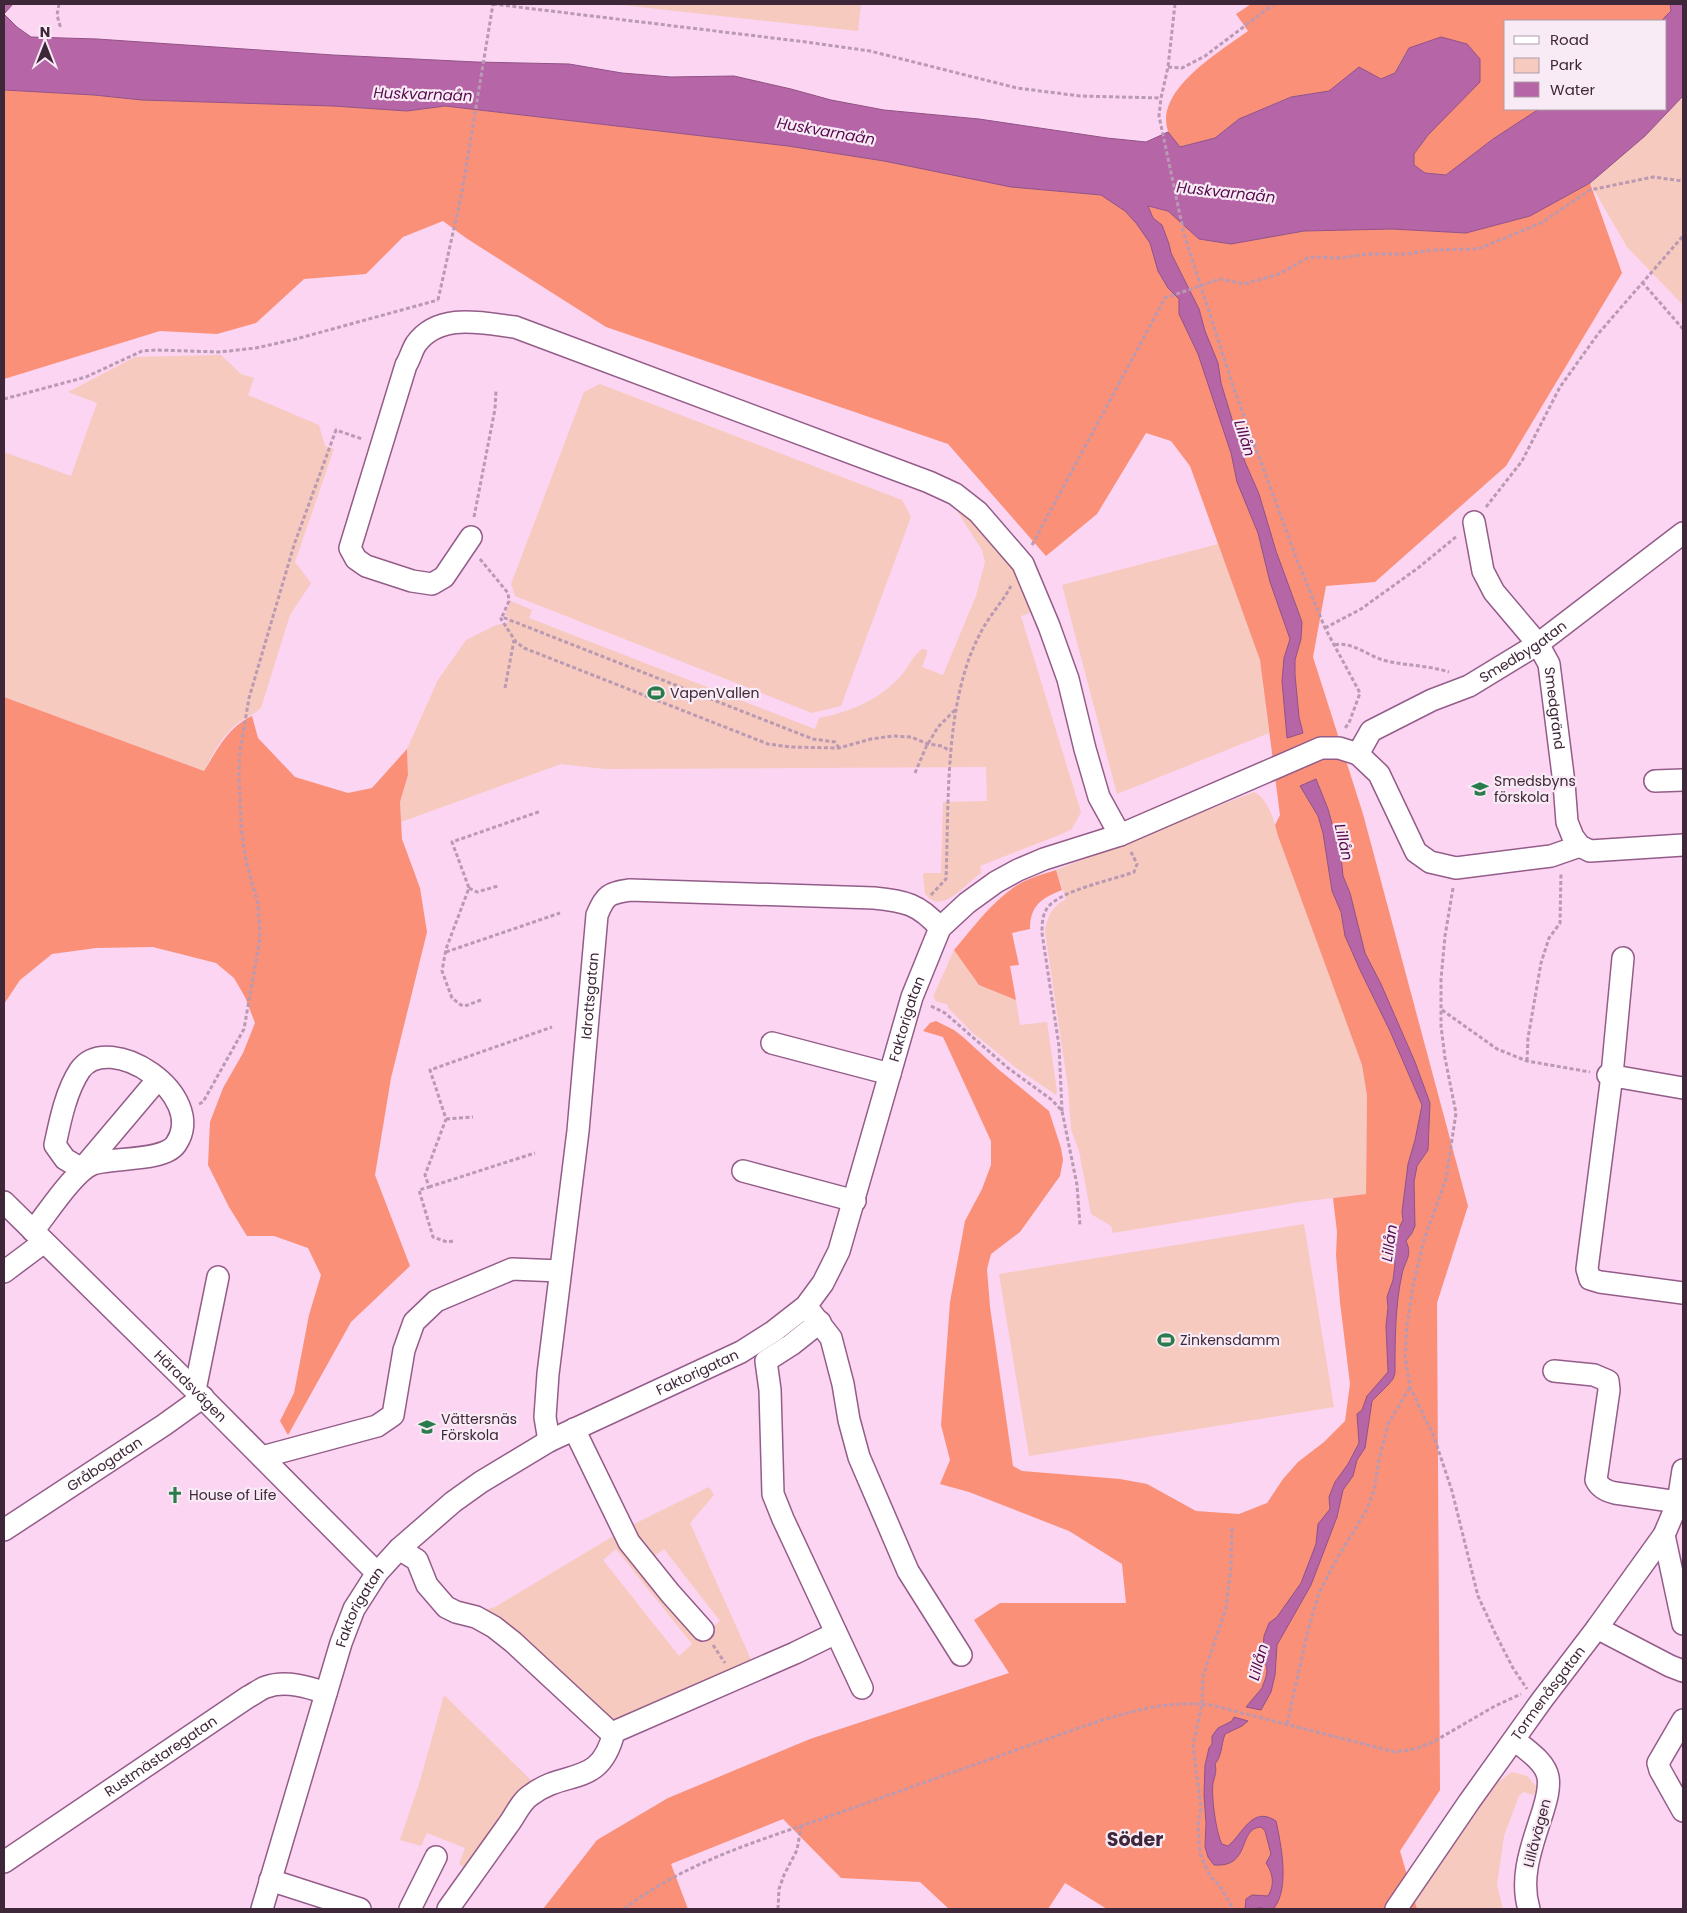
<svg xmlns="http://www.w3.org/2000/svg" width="1687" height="1913" font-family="Poppins,sans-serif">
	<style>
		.green { fill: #f6cabf; fill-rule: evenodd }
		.forest { fill: #f99077 }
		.water { fill: #b665a7; stroke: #925286 }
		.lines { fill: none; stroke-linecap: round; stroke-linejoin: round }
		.minor-casing { stroke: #945c89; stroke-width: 24 }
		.path { stroke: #ba99b2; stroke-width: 3; stroke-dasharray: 4 2.5; stroke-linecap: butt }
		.minor { stroke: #fff; stroke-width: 21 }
		.labels { text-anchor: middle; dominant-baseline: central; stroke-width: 4.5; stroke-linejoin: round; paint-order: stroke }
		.street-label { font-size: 14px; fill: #3f273a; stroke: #f8ebf5 }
		.poi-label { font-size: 14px; fill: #3f273a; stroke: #f8ebf5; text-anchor: start }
		.water-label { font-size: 15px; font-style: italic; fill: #570a4d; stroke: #f8ebf5 }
		.district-label { font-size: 19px; font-weight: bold; fill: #3f273a; stroke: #f8ebf5 }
	</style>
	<rect width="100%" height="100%" fill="#fbd5f2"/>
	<path class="green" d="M 613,4 L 861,4 L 858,31 Z
		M 1683,96 L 1683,305 L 1627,247 L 1590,183 Z
		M 221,355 L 241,374 L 254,378 L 248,395 L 319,425 L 325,446 L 334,449 L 295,562 L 311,583 L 290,615 L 261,708 C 252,716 245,717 238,723 C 222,735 213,754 204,771 L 4,697 L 4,452 L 71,476 L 97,403 L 68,392 L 135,357 Z
		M 600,384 L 902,500 L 911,517 L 841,706 L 812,713 L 515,596 L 511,584 L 584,392 Z
		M 946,494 L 1006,553 L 1036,611 L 1021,616 L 1081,812 L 1072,829 L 1064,833 L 980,866 L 981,873 C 969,881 949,906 934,901 C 931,900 927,896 925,894 L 923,875 L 924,873 L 941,873 L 943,802 L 987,801 L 986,767 L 605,769 L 561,764 L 401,822 L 400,802 L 408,775 L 407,749 L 438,680 L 466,640 L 496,625 L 507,623 L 509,617 L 505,615 L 511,601 L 532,610 L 529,618 L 815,729 L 819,718 C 850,712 879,700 901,676 C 908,668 913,655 922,649 L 927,650 L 927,654 L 922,667 L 943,675 L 976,596 L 985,562 L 982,550 Z
		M 1218,544 L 1260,660 L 1269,733 L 1117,794 L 1062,585 Z
		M 1254,792 C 1268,798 1275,823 1278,836 L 1362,1065 L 1367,1096 L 1366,1194 L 1300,1202 L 1113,1233 L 1111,1226 L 1091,1214 L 1079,1151 L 1071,1129 L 1068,1087 L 1045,932 C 1047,916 1052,907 1066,899 L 1056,870 Z
		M 954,950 L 979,985 L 1016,1000 L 1020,1025 L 1047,1022 L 1057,1091 L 1056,1095 L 1015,1067 L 973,1033 L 949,1009 L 947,1004 L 937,1002 L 933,997 Z
		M 1304,1224 L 1334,1407 L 1029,1456 L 999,1274 Z
		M 709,1487 L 714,1495 L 690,1523 L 753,1664 L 621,1723 L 608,1722 L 478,1612 L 495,1607 L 630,1526 ZM 616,1549 L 692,1644 L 679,1656 L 603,1560 ZM 664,1549 L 720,1621 L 709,1630 L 652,1558 Z
		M 444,1695 L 538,1787 L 469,1871 L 459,1864 L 465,1848 L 427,1833 L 421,1846 L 400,1840 L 420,1781 Z
		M 1512,1772 L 1527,1776 L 1536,1786 L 1534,1795 L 1523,1792 L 1519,1796 L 1504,1836 L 1497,1885 L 1503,1909 L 1408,1909 L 1498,1782 Z"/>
	<path class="forest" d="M 1251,4 L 1670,4 L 1671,11 L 1661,21 L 1506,21 L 1506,109 L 1539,109 L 1493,139 L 1446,175 L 1425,173 L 1414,165 L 1414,154 L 1428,135 L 1409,48 L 1395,73 L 1381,79 L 1359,68 L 1329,91 L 1290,97 L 1239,119 L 1215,138 L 1180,147 C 1176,143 1170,137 1168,131 C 1154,90 1221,51 1248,31 L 1236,14 Z
		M 4,90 L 94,95 L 142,100 L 333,106 L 407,111 L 445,106 L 788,146 L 884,161 L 1011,187 L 1101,195 L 1168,211 L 1199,239 L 1231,244 L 1304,231 L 1392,229 L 1466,233 L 1530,216 L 1590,183 L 1622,273 L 1506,466 L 1375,582 L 1326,586 L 1313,657 L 1363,814 L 1468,1206 L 1437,1303 L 1440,1790 L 1400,1851 L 1417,1909 L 1107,1909 L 1065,1883 L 1048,1909 L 949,1909 L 920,1882 L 841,1878 L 783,1819 L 671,1864 L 688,1909 L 543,1909 L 597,1840 L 668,1798 L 810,1739 L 1009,1673 L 974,1620 L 1000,1603 L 1126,1603 L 1122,1564 L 1069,1531 L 969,1492 L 940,1484 L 950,1460 L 941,1425 L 950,1302 L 965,1221 L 982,1189 L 991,1165 L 991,1141 L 943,1037 L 923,1031 L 930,1023 L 936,1021 L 954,1030 L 963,1037 L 998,1069 L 1049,1111 L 1061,1148 L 1063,1160 L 1060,1176 L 1020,1232 L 991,1254 L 987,1269 L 990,1307 L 1013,1466 L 1022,1471 L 1120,1479 L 1147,1484 L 1196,1511 L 1239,1514 L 1267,1503 L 1283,1479 L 1298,1462 L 1324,1442 L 1345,1421 L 1350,1384 L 1340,1302 L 1336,1255 L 1337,1232 L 1333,1198 L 1366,1194 L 1367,1096 L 1362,1065 L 1278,836 L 1275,825 L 1280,815 L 1260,660 L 1190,466 L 1171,441 L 1146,433 L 1097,514 L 1046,556 L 948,444 L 606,327 L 466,238 L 443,221 L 403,237 L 366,274 L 304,279 L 256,323 L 217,334 L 160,331 L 4,379 Z
		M 4,697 L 204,771 C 218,749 227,728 252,716 L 258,738 L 295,777 L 348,793 L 372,788 L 407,749 L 408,775 L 400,802 L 402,839 L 420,888 L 427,932 L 391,1078 L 375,1175 L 410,1266 L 351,1322 L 288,1435 L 280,1421 L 294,1393 L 309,1315 L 321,1275 L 308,1248 L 274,1236 L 247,1236 L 229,1207 L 208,1165 L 210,1122 L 223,1088 L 243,1053 L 255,1023 L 245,997 L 234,978 L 216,963 L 153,947 L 96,948 L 52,954 L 20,980 L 4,1004 Z
		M 1056,870 L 1062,890 C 1042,898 1030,905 1030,929 L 1012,933 L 1019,965 L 1010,966 L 1016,1000 L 979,985 L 954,950 C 972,929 989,905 1013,888 C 1025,879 1041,875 1056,870 Z"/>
	<path class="water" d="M 4,4 L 13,4 L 4,14 L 17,27 L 31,37 L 97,39 L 333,55 L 476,62 L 569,64 L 622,73 L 671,77 L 734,76 L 791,89 L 831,100 L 884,110 L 979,119 L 1107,138 L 1146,142 L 1168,132 L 1180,147 L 1215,138 L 1239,119 L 1291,97 L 1329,91 L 1359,67 L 1381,79 L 1395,73 L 1409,48 L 1441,37 L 1467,44 L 1480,59 L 1480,82 L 1428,135 L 1414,154 L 1414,165 L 1425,173 L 1446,175 L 1493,139 L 1539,109 L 1666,109 L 1666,21 L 1661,21 L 1671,11 L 1670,4 L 1683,4 L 1683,96 L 1645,136 L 1590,183 L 1530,216 L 1466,233 L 1392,229 L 1304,231 L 1231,244 L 1199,239 L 1168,211 L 1148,206 L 1153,218 L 1162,225 L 1169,244 L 1171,253 L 1199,309 L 1205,331 L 1218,363 L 1221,383 L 1245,462 L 1259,494 L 1276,551 L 1302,622 L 1301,639 L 1295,660 L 1295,675 L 1299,717 L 1303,733 L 1287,738 L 1282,681 L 1284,658 L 1290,639 L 1270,582 L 1258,533 L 1237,482 L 1231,453 L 1198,354 L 1179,314 L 1179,299 L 1168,288 L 1158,271 L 1150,243 L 1136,223 L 1125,211 L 1101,195 L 1011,187 L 884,161 L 788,146 L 445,106 L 407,111 L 333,106 L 142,100 L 94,95 L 4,90 Z
		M 1316,779 L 1328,809 L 1341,856 L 1343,876 L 1350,893 L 1365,953 L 1381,984 L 1415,1062 L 1430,1103 L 1428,1150 L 1417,1166 L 1414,1182 L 1415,1226 L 1412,1233 L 1406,1241 C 1413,1256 1405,1260 1402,1274 C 1395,1306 1395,1341 1395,1373 L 1393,1379 L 1388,1385 L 1372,1401 L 1365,1448 L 1357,1460 L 1353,1476 L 1343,1490 L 1337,1517 L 1311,1585 L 1277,1645 L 1275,1675 L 1271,1692 L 1261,1710 L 1246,1707 L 1262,1688 L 1266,1677 L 1267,1671 L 1263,1647 L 1264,1636 L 1269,1623 L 1277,1617 L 1301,1583 L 1316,1544 L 1318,1524 L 1330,1509 L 1329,1497 L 1335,1482 L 1348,1464 L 1359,1443 L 1357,1414 L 1362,1410 L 1367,1396 L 1388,1372 L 1386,1326 L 1388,1307 L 1387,1297 L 1393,1280 L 1395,1264 L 1392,1242 L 1403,1220 L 1402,1212 L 1408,1164 L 1415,1140 L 1422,1105 L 1390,1031 L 1361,972 L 1345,936 L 1341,912 L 1332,891 L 1323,833 L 1318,816 L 1300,786 Z
		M 1234,1717 L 1248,1721 L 1242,1726 L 1225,1734 C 1221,1745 1222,1756 1215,1764 C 1217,1772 1215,1775 1213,1783 C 1211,1795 1216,1833 1222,1844 L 1228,1846 C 1243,1834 1252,1805 1276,1821 C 1281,1844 1290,1888 1274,1908 L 1267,1909 L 1258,1907 L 1257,1909 L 1245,1909 L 1246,1899 L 1252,1895 L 1268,1896 C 1275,1885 1273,1873 1266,1863 L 1271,1854 L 1265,1831 L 1261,1827 C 1237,1828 1252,1868 1214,1865 L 1208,1857 L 1205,1847 L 1206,1823 L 1204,1795 L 1205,1765 L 1209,1748 L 1212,1744 L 1212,1736 L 1218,1728 L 1232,1721 Z"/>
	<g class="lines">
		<g class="minor-casing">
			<g id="minor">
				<path id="s1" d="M 1474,522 L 1483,571 L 1494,592 L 1538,644 L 1549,664 L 1564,783 L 1567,822 L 1573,837 L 1580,846 L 1590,851 L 1683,845"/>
				<path d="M 471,537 L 444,577 L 432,584 L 412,581 L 366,566 L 356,559 L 350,548 L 406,365 C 410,359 412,350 416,344 C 439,312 482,323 515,327 L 929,482 L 955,494 L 978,512 L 1023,564 L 1049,626 L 1068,679 L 1085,749 L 1099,797 L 1120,835"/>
				<path d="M 1358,754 L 1379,774 L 1416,852 L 1430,862 L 1456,868 L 1551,856 L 1580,846"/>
				<path d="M 1655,781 L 1683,780"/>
				<path d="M 1623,958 L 1612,1075 L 1587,1269 L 1590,1279 L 1600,1282 L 1683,1293"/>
				<path d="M 772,1043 L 890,1074"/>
				<path d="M 1608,1075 L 1683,1088"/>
				<path d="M 743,1171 L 855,1201"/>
				<path id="s2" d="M 4,1202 L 195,1390 L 377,1573"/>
				<path d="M 33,1231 C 47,1214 74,1171 93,1164 C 113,1157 164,1162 176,1144 C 209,1095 109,1029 80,1070 C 66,1091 60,1121 55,1145 L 65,1159 L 82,1169 L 158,1079"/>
				<path d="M 4,1272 L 44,1242"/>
				<path d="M 810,1311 L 831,1338 L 843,1384 L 849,1420 L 859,1457 L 908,1571 L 961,1655"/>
				<path d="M 820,1322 L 791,1345 L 766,1361 L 770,1390 L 773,1494 L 783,1519 L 862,1688"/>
				<path d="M 1554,1371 L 1594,1375 L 1608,1381 L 1609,1390 L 1596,1480 C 1600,1488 1606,1491 1615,1493 L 1678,1502"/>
				<path d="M 195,1390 L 218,1277"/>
				<path d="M 574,1429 L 629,1542 L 670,1593 L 703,1630"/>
				<path id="s3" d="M 549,1441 L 545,1417 L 548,1374 L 578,1131 L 597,915 C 605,895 609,893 630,890 L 874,898 C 905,901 919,904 940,928"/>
				<path d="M 262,1457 L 377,1426 L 393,1415 L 404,1350 L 414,1322 L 436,1301 L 512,1269 L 560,1271"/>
				<path id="s4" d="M 4,1530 L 164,1425 L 203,1397"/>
				<path d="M 1664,1535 L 1683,1624"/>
				<path d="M 399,1549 L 417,1560 L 427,1585 L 446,1607 L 456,1612 L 476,1617 L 494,1627 L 513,1642 L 610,1732 L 614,1732"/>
				<path d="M 1597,1628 L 1670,1666 L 1683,1671"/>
				<path d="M 1683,1720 L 1658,1763 L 1660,1770 L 1683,1811"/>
				<path d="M 1515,1740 C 1526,1750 1545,1761 1548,1777 C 1550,1788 1546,1801 1543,1811 C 1533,1843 1519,1876 1529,1909"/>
				<path id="s5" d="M 4,1862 L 248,1697 C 254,1694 260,1689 266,1687 C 286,1680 308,1687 326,1693"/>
				<path d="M 270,1880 L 360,1909"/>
				<path id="s6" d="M 262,1909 L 341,1643 L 354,1609 L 377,1573 L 399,1549 L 453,1502 L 481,1482 L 549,1441 L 741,1352 L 774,1331 L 806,1306 L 823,1283 L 839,1251 L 912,997 L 940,928 L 967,903 L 996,882 L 1018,870 L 1044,859 L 1120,835 L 1321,748 L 1339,748 L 1358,754 L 1371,731 L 1432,700 L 1469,686 L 1538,644 L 1683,533"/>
				<path d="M 410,1909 L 436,1857"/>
				<path d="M 448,1909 C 468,1881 488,1853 508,1825 C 515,1816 521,1801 531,1795 C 566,1768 600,1789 614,1732 L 795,1653 L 836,1633"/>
				<path id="s7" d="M 1396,1909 L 1469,1802 L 1542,1700 L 1597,1628 L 1664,1535 L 1678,1502 L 1683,1470"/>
			</g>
		</g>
		<path class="path" d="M 59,4 L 57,15 L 61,29
			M 493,4 L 806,42 L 870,51 L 1017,88 L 1080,96 L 1161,98
			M 1175,4 L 1168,67 L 1161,98 L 1159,116 L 1184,234 L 1233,386 L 1296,557 L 1325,628 L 1360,693 L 1349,723 L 1345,728
			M 1168,67 L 1182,68 L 1205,56 L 1274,4
			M 1642,282 L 1683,329
			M 438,300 L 462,192 L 493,4
			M 4,399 L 86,377 L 142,351 L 157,350 L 219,352 L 256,348 L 296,339 L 438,300
			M 1486,507 L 1522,461 L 1560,387 L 1598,334 L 1683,236
			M 474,517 L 495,409 L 496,391
			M 1032,545 L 1165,298 L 1220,279 L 1244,284 L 1279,274 L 1309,257 L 1341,258 L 1367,254 L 1406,254 L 1432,250 L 1478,249 L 1541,223 L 1590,190 L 1653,177 L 1683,181
			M 480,559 L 508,593 L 509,601 L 502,617
			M 1325,628 L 1361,609 L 1418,568 L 1457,536
			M 1335,645 C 1351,641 1367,655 1383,660 C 1405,666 1427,665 1449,672
			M 505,688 L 514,640
			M 839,748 L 835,742 L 813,739 L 800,734 L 502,617 L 501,619 L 516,642 L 524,648 L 768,744 L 790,747 L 839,748 L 871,739 L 893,736 L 911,737 L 928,744 L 942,746 L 950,751
			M 915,773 L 926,747 L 938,727 L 956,709
			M 469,888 L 477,892 L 498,886
			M 1453,888 L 1445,936 L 1441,979 L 1441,1026 L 1445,1058 L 1456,1113 L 1446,1179 L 1424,1240 L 1414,1281 L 1407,1325 L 1405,1356 L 1410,1387 L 1434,1437 L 1452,1491 L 1478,1596 L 1496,1635 L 1513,1668 L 1527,1689
			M 931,895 L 946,879 C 949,804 944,701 980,634 C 988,617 1002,603 1011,586
			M 446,952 L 560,913
			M 481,1000 L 465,1006 L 461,1005 L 452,998 L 442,971 L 446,949 L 469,888 L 452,842 L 541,811
			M 931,1006 L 945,1013 L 1008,1068 L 1052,1100 L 1062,1111 L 1077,1185 L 1080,1226
			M 1442,1010 L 1497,1049 L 1527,1061 L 1590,1072
			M 1527,1061 L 1528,1038 L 1541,963 L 1549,938 L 1560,923 L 1561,873
			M 199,1104 L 203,1102 L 244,1029 L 260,938 L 258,904 L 246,861 L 241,827 L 239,770 L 240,751 L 249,698 L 294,545 L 336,430 L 362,439
			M 1062,1111 L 1059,1046 L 1042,933 C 1042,926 1042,917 1046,910 C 1056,891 1113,880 1134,872 L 1137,864 L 1131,852
			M 446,1119 L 473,1117
			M 429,1187 L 535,1153
			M 453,1241 L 447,1242 L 433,1237 L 419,1190 L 429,1187 L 425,1175 L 446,1119 L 430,1070 L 552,1027
			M 1232,1528 L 1231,1567 L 1226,1608 L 1203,1676 L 1202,1704 L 1193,1745 L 1201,1808 L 1198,1824 L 1200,1854 L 1210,1876 L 1220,1886 L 1233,1909
			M 713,1645 L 725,1663
			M 1287,1724 L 1308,1630 L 1319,1593 L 1336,1560 L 1366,1511 L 1374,1491 L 1379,1460 L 1388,1424 L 1410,1387
			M 624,1909 C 685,1862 761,1840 833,1815 C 919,1784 1005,1754 1090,1724 C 1132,1711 1167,1700 1211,1705 L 1395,1752 L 1415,1749 L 1433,1742 L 1495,1706 L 1521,1694
			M 778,1909 L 779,1889 L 784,1875 L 797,1850 L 801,1827"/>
		<use href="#minor" class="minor"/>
	</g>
	<defs>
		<g id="stadium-bare" transform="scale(1.35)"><path d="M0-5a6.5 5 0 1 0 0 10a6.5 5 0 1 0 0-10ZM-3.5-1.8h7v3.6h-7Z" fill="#2b7c4c" stroke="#f8ebf5" stroke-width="2.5" paint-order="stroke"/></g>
		<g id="school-bare" transform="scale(1.35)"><path d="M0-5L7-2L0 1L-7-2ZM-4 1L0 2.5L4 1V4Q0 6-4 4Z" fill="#2b7c4c" stroke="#f8ebf5" stroke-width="2.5" paint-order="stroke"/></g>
		<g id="church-bare" transform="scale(1.35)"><path d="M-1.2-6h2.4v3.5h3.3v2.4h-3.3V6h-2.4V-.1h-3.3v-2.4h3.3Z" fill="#2b7c4c" stroke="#f8ebf5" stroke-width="2.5" paint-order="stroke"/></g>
	</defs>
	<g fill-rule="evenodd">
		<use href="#stadium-bare" x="656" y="693"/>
		<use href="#school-bare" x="1480" y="789"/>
		<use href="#stadium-bare" x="1166" y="1340"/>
		<use href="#school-bare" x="427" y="1427"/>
		<use href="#church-bare" x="175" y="1495"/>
	</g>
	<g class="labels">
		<g class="street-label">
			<text stroke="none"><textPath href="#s6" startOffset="1930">Smedbygatan</textPath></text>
			<text stroke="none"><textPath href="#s1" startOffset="209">Smedgränd</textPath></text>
			<text stroke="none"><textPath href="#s3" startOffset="448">Idrottsgatan</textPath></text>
			<text stroke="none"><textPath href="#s6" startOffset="1172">Faktorigatan</textPath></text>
			<text stroke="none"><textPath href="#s6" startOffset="738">Faktorigatan</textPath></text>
			<text stroke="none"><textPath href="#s2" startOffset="262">Häradsvägen</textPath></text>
			<text stroke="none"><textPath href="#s4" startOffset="120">Gråbogatan</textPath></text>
			<text stroke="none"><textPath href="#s6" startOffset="318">Faktorigatan</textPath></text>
			<text stroke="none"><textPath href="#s7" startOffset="264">Tormenåsgatan</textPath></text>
			<text stroke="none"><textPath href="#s5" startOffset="189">Rustmästaregatan</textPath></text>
			<text transform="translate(1537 1833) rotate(-75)">Lillåvägen</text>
		</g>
		<g class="poi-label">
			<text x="670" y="693">VapenVallen</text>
			<text x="1494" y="781">Smedsbyns<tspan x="1494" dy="16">förskola</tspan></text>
			<text x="1180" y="1340">Zinkensdamm</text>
			<text x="441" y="1419">Vättersnäs<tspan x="441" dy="16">Förskola</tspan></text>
			<text x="189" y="1495">House of Life</text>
		</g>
		<g class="water-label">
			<text transform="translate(423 94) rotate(2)">Huskvarnaån</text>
			<text transform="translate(826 131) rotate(10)">Huskvarnaån</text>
			<text transform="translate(1226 192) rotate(6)">Huskvarnaån</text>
			<text transform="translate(1245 438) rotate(72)">Lillån</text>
			<text transform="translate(1344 842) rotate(77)">Lillån</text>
			<text transform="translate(1389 1243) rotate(-82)">Lillån</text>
			<text transform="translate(1258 1662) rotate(-75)">Lillån</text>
		</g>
		<g class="district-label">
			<text x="1135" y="1839">Söder</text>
		</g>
	</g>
	<rect width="1687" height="1913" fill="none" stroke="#3f273a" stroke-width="10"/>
	<rect x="1504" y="20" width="162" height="90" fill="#f8ebf5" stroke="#ae9daa"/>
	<rect x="1514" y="36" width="25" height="8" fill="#ffffff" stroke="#ae9daa"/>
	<text x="1550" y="45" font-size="15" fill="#3f273a">Road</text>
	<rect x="1514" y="58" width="25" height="15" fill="#f6cabf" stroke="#ae9daa"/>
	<text x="1550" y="70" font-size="15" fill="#3f273a">Park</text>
	<rect x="1514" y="82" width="25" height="15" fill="#b665a7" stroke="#ae9daa"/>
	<text x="1550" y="95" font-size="15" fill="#3f273a">Water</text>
	<g transform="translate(45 45)" stroke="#f8ebf5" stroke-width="4" paint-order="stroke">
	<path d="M0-4L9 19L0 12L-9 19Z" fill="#3f273a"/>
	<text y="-8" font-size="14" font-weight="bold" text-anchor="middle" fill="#3f273a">N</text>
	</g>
</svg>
